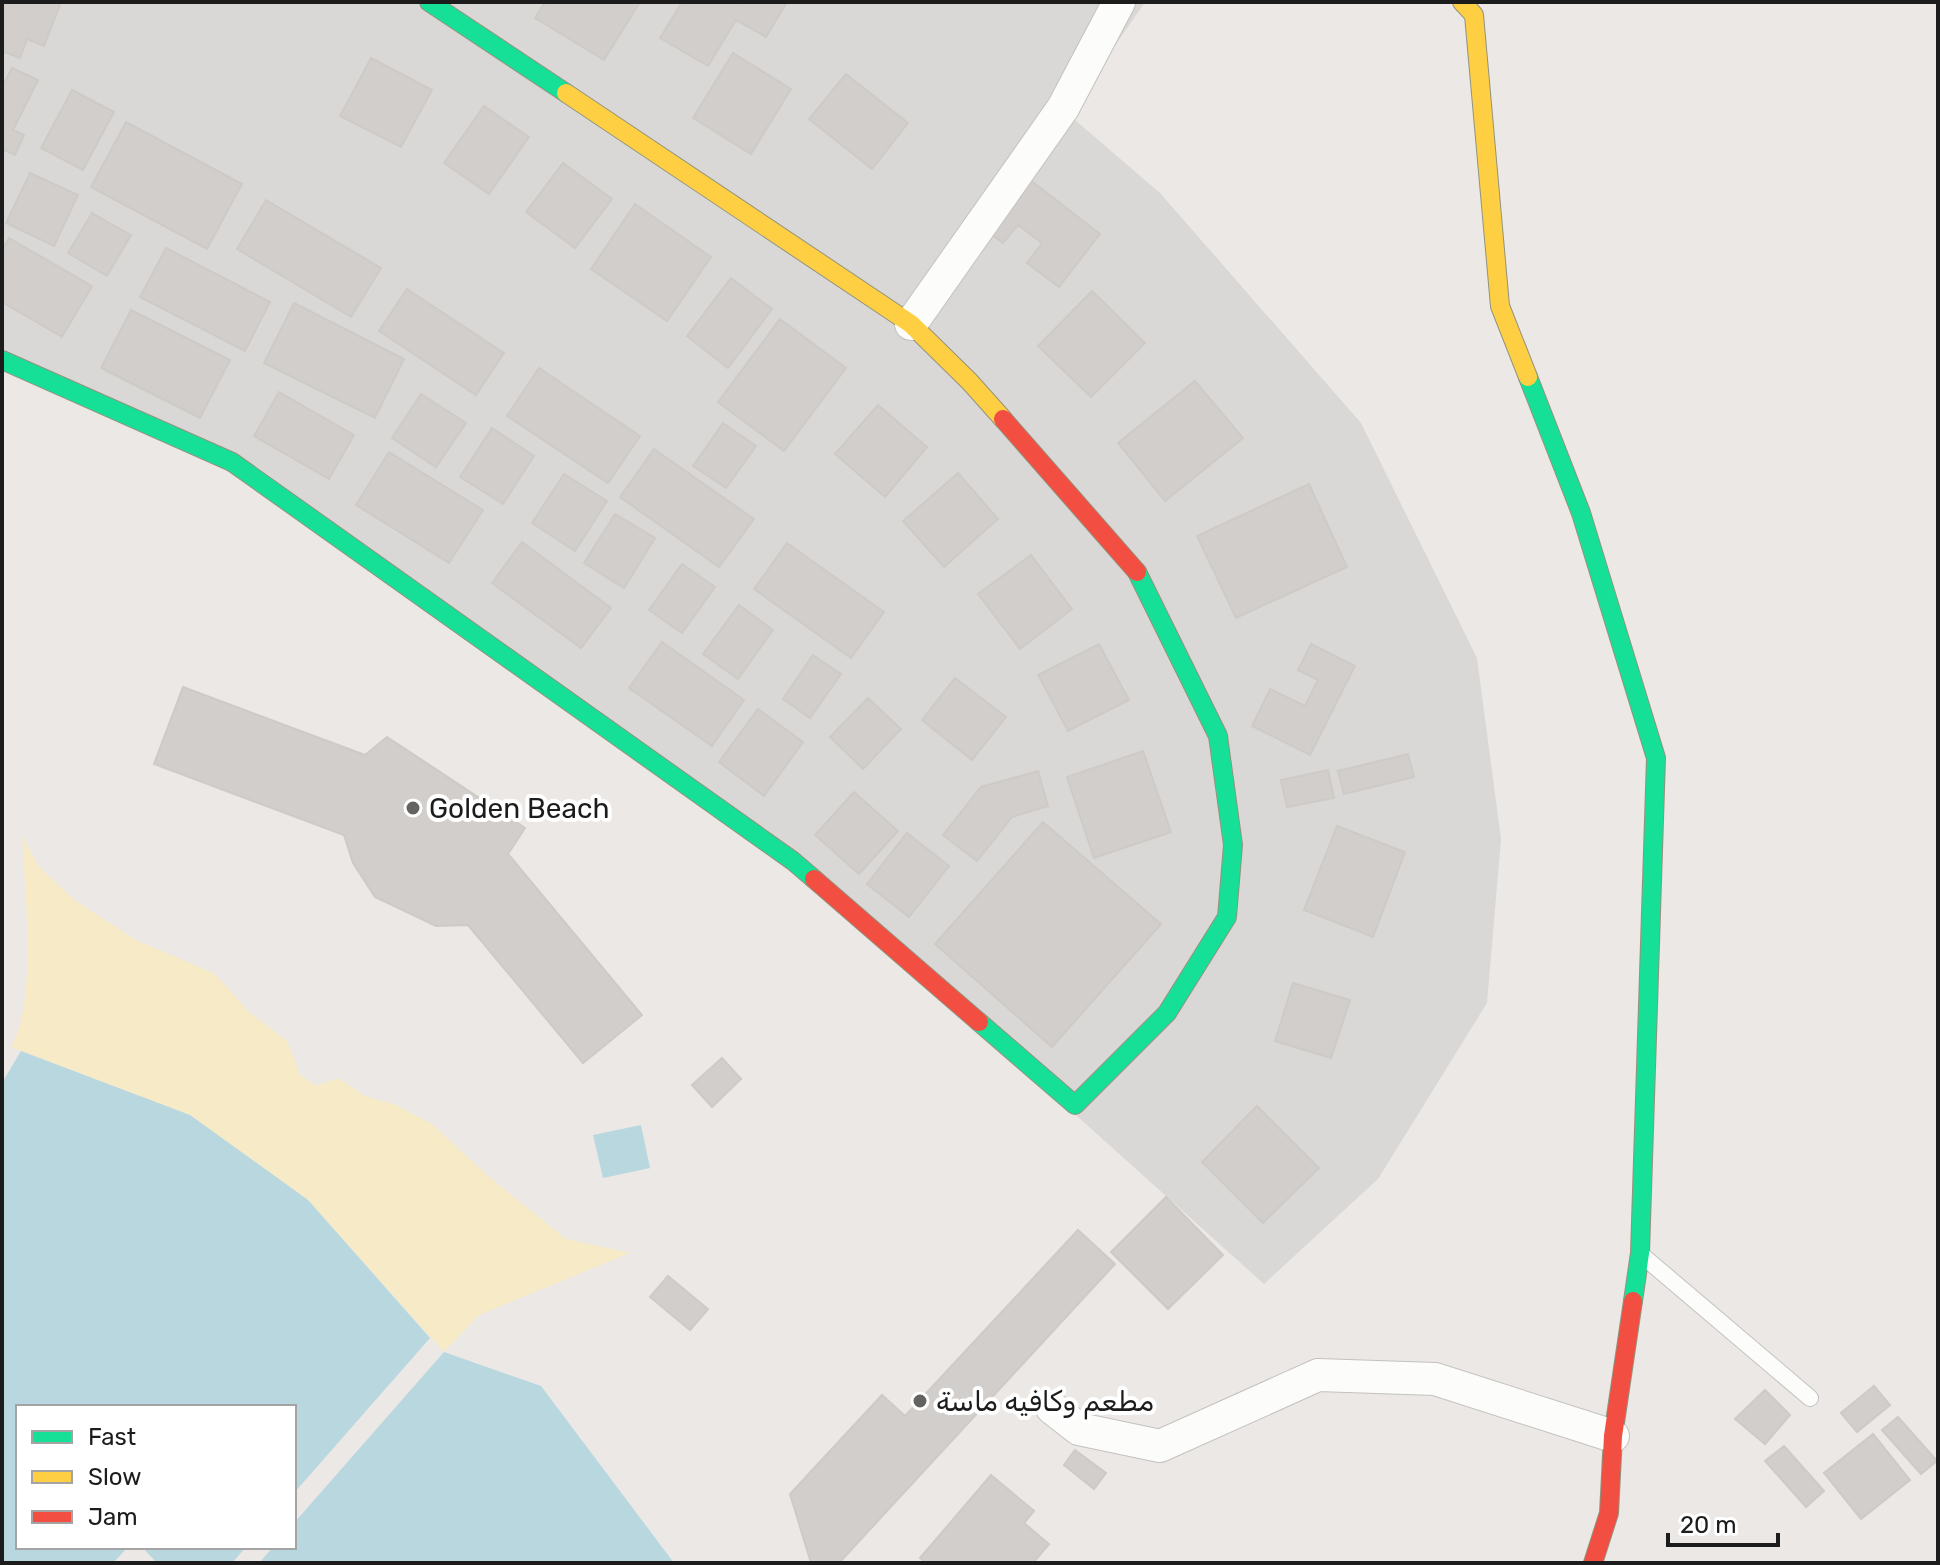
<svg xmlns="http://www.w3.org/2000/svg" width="1940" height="1565" font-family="Rubik,Vazirmatn,sans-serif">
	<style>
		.residential { fill: #dad8d6 }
		.sand { fill: #f6eac7 }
		.water { fill: #b8d7df }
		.building { fill: #d1cecc; stroke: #cecac6; stroke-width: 2 }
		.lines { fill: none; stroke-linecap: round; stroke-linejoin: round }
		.lane-casing { stroke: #c3c2c1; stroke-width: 18 }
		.street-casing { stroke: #c3c2c1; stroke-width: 34 }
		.fast-casing { stroke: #93937d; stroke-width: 20 }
		.slow-casing { stroke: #93937d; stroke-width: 20 }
		.jam-casing { stroke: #93937d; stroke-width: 20 }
		.lane { stroke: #fcfcfb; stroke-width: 16 }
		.street { stroke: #fcfcfb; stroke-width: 32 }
		.fast { stroke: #16e098; stroke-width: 18 }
		.slow { stroke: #ffcf43; stroke-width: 18 }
		.jam { stroke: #f24e42; stroke-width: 18 }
		.poi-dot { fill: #646362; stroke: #fff; stroke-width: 3 }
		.labels { text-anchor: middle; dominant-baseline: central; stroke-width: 8; stroke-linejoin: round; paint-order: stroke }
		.poi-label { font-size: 28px; fill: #1c1c1c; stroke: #fff; text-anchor: start }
	</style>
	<rect width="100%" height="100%" fill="#ebe8e5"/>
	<path class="residential" d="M 2,2 L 1145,2 L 1068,114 L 1160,193 L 1361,423 L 1477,658 L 1501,839 L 1487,1003 L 1378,1179 L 1264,1284 L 793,861 L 232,462 L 2,360 Z"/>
	<path class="sand" d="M 22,836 L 39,867 L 76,901 L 136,940 L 215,974 L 248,1011 L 287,1041 L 300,1075 L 316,1086 L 338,1078 L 365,1096 L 396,1105 L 432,1124 L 489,1177 L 566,1239 L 630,1253 L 479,1315 L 444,1352 L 308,1200 L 190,1115 L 11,1047 C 37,1004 25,889 22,836 Z"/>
	<path class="water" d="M 21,1051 L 190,1115 L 308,1200 L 430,1338 L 294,1493 L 294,1407 L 18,1407 L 18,1547 L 128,1547 L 113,1563 L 2,1563 L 2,1083 Z
		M 641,1125 L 650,1168 L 603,1178 L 593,1135 Z
		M 444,1352 L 541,1386 L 674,1563 L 259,1563 L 273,1547 L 294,1547 L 294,1523 Z
		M 142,1547 L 246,1547 L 232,1563 L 157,1563 Z"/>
	<path class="building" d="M 2,2 L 61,2 L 44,46 L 27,39 L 20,58 L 2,51 Z
		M 545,2 L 640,2 L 604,60 L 535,18 Z
		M 682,2 L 738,2 L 742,4 L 743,2 L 787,2 L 766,37 L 736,20 L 708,66 L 660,38 Z
		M 733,53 L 791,89 L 751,154 L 693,118 Z
		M 371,58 L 432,90 L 401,147 L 340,116 Z
		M 12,68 L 38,80 L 13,130 L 24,135 L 15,155 L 2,149 L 2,87 Z
		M 846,74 L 908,123 L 872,169 L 809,119 Z
		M 72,90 L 114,112 L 83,170 L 41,148 Z
		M 484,106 L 529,137 L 489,194 L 444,163 Z
		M 126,122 L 242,184 L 207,249 L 91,187 Z
		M 563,163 L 612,199 L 575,248 L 526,212 Z
		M 30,173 L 78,195 L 54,246 L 6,223 Z
		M 1025,176 L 1100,234 L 1059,287 L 1027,263 L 1042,243 L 1018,225 L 1003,243 L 984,229 Z
		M 266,200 L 381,268 L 351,317 L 237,249 Z
		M 635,204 L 711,257 L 667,321 L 591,269 Z
		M 92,213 L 131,235 L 107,276 L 68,253 Z
		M 9,238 L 92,286 L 62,337 L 2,302 L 2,250 Z
		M 166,248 L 270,302 L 245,351 L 140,297 Z
		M 731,278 L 772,309 L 728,368 L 687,336 Z
		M 407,289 L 504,353 L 476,395 L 379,331 Z
		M 1092,291 L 1145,343 L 1091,397 L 1038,346 Z
		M 294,303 L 404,359 L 375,418 L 264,363 Z
		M 131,310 L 230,360 L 200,418 L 101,368 Z
		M 780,319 L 846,368 L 784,451 L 718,402 Z
		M 539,368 L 640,436 L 608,483 L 507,416 Z
		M 1195,381 L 1243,438 L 1165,501 L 1118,443 Z
		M 279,392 L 354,435 L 329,479 L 254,436 Z
		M 421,394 L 466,423 L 436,467 L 392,438 Z
		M 878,405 L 927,447 L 885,497 L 835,454 Z
		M 723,423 L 756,446 L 726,488 L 693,466 Z
		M 492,428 L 534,456 L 503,504 L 460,477 Z
		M 654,449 L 754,519 L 719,567 L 620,497 Z
		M 389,452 L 483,510 L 449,563 L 356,505 Z
		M 958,473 L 998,519 L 944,567 L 903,521 Z
		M 564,474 L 607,501 L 575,551 L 532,523 Z
		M 1309,484 L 1347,567 L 1236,618 L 1197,536 Z
		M 615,514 L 655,538 L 624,588 L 584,563 Z
		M 522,542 L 611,608 L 581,648 L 492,583 Z
		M 787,543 L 884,612 L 851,658 L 754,589 Z
		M 1031,555 L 1072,609 L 1020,649 L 978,594 Z
		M 682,564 L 715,587 L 682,633 L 649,610 Z
		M 739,605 L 773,630 L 738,679 L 703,654 Z
		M 662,642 L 744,700 L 712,746 L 629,688 Z
		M 1099,644 L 1129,700 L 1068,731 L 1038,675 Z
		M 1311,644 L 1355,666 L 1310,755 L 1252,726 L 1270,689 L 1305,706 L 1318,680 L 1298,670 Z
		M 813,655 L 841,674 L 810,718 L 783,699 Z
		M 955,678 L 1006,717 L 972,760 L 922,720 Z
		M 183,687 L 365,755 L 387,737 L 525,828 L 508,854 L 642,1015 L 583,1063 L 468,925 L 436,926 L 375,897 L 353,863 L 344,835 L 154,764 Z
		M 868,698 L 901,729 L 863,769 L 830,737 Z
		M 758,709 L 803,742 L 764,796 L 719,762 Z
		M 1143,751 L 1171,832 L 1094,858 L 1067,777 Z
		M 1408,754 L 1414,777 L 1344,794 L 1338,771 Z
		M 1328,770 L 1334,798 L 1287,807 L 1281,780 Z
		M 1038,771 L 1048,806 L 1012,817 L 977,861 L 943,835 L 981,787 Z
		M 854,792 L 898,831 L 859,874 L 815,835 Z
		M 1043,822 L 1161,924 L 1052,1047 L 935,944 Z
		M 1337,826 L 1405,852 L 1373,937 L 1304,910 Z
		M 907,833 L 949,866 L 909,917 L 867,884 Z
		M 1293,983 L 1350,1000 L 1331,1058 L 1275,1041 Z
		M 722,1058 L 741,1079 L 712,1107 L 692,1085 Z
		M 1257,1106 L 1319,1168 L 1263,1223 L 1202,1162 Z
		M 1166,1197 L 1223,1255 L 1168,1309 L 1111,1252 Z
		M 1078,1230 L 1115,1264 L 839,1563 L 811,1563 L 790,1494 L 882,1395 L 905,1416 Z
		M 668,1276 L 708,1309 L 690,1330 L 650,1297 Z
		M 1874,1386 L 1890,1405 L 1857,1432 L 1841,1413 Z
		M 1765,1390 L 1790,1415 L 1765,1444 L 1735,1419 Z
		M 1898,1417 L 1937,1461 L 1921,1474 L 1882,1430 Z
		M 1873,1434 L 1910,1480 L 1861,1519 L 1824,1473 Z
		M 1784,1446 L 1824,1491 L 1806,1507 L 1765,1461 Z
		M 1075,1450 L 1106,1473 L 1094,1489 L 1064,1465 Z
		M 991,1475 L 1034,1511 L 1024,1523 L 1049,1544 L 1033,1563 L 926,1563 L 920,1558 Z"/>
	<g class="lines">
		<g class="lane-casing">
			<path id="lane" d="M 1644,1257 L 1810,1398"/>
		</g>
		<g class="street-casing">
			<path id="street" d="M 911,324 L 1063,108 L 1119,2
				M 1052,1408 L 1079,1429 L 1160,1446 L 1318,1375 L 1435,1379 L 1613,1436"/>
		</g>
		<g class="fast-casing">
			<path id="fast" d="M 429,2 L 566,93
				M 2,360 L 232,462 L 793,861 L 814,879
				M 1528,377 L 1581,513 L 1656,758 L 1640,1253 L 1633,1301
				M 979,1022 L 1075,1105 L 1167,1013 L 1227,917 L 1233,845 L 1218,736 L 1137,572"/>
		</g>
		<g class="slow-casing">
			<path id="slow" d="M 1462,2 L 1474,15 L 1500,306 L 1528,377
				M 566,93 L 911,324 L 970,382 L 1003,419"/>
		</g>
		<g class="jam-casing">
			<path id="jam" d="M 1003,419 L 1137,572
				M 814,879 L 979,1022
				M 1593,1563 L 1609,1513 L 1613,1436 L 1633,1301"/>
		</g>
		<use href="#lane" class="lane"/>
		<use href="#street" class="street"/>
		<use href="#fast" class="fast"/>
		<use href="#slow" class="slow"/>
		<use href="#jam" class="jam"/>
	</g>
	<g class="poi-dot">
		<circle cx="413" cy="808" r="8"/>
		<circle cx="920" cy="1401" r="8"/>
	</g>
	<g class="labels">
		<g class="poi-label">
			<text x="429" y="808">Golden Beach</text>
			<text x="936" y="1401">مطعم وكافيه ماسة</text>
		</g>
	</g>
	<rect width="1940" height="1565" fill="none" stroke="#1c1c1c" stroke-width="8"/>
	<rect x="16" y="1405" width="280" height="144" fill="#ffffff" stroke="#a4a4a4" stroke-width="2"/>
	<rect x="32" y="1431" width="40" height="12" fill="#16e098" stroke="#a4a4a4" stroke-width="2"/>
	<text x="88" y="1445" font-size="24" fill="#1c1c1c">Fast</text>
	<rect x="32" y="1471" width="40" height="12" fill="#ffcf43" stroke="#a4a4a4" stroke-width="2"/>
	<text x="88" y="1485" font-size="24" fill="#1c1c1c">Slow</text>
	<rect x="32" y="1511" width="40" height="12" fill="#f24e42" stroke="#a4a4a4" stroke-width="2"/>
	<text x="88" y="1525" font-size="24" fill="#1c1c1c">Jam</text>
	<path d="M1668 1533v12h110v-12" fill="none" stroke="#1c1c1c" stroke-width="4"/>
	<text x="1680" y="1533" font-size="24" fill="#1c1c1c" stroke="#ffffff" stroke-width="6" paint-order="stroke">20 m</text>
</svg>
